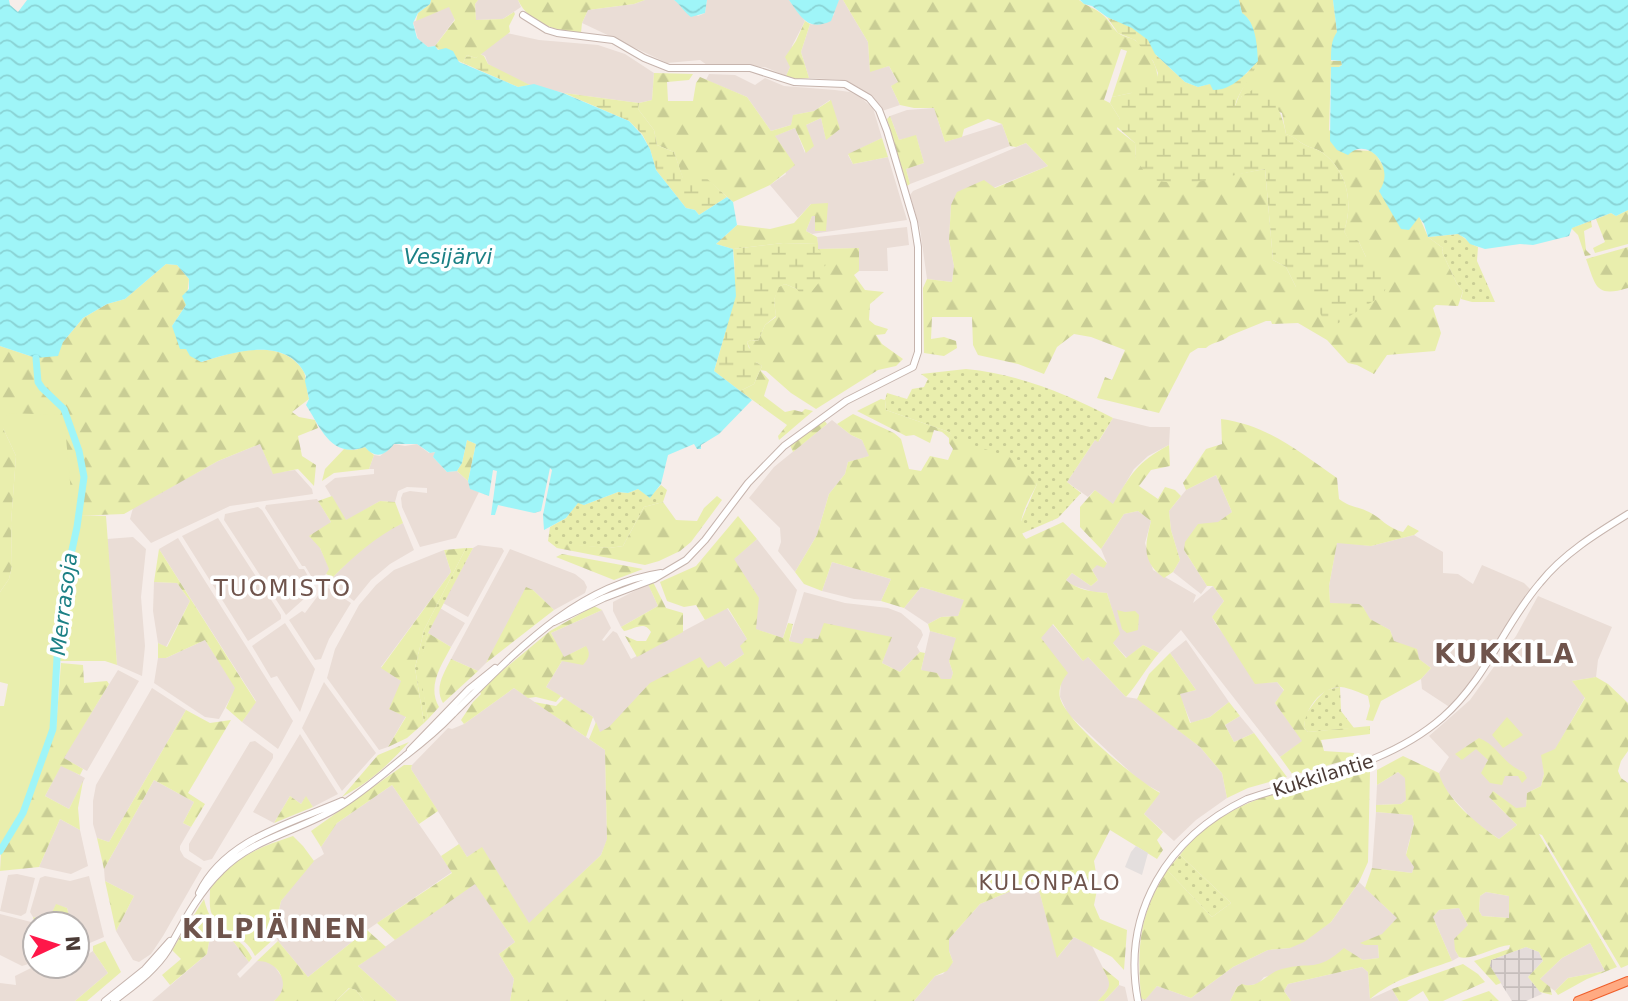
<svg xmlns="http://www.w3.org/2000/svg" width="1628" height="1001" font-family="'DejaVu Sans',sans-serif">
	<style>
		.residential { fill: #eaddd6; fill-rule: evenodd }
		.industrial { fill: url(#industrial-grid) }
		.grass { fill: url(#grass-dots) }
		.forest { fill: url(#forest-firs); fill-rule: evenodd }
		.wetland { fill: url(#wetland-marsh) }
		.park { fill: #e9eead }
		.parking { fill: #e4dfde }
		.water { fill: url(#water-waves) }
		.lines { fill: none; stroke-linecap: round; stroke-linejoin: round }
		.river { stroke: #9ff5f8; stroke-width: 7 }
		.tertiary-casing { stroke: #c6b4ad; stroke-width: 8 }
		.trunk-casing { stroke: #ef5e2a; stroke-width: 10 }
		.tertiary { stroke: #fff; stroke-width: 6 }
		.trunk { stroke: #ffaa82; stroke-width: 8 }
		.labels { text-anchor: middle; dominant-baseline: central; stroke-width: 7; stroke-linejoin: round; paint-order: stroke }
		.street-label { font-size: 19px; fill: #4b3b36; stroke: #fff }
		.water-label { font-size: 21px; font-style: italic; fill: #1c8085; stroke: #fff }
		.neighbourhood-label { font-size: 21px; letter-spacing: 2px; fill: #6f544c; stroke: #fff }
		.quarter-label { font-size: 23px; letter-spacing: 2px; fill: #6f544c; stroke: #fff }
		.district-label { font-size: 26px; font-weight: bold; letter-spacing: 2px; fill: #6f544c; stroke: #fff }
	</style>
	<defs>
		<pattern id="industrial-grid" width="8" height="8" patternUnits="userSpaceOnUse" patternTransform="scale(1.75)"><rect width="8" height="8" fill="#e5dcda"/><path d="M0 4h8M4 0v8" fill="none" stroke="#c6bebc"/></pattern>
		<pattern id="grass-dots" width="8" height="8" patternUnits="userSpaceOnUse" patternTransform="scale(1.75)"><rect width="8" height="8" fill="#e9eead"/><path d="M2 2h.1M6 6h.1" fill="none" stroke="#c9cd95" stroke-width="1.8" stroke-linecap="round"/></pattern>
		<pattern id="forest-firs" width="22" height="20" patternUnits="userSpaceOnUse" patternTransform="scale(1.75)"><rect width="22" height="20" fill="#e9eead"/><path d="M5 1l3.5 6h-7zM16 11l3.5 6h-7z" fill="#c9cd95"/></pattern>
		<pattern id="wetland-marsh" width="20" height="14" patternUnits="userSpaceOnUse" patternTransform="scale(1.75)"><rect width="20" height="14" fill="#e9eead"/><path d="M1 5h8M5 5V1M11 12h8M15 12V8" fill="none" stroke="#c9cd95"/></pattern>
		<pattern id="water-waves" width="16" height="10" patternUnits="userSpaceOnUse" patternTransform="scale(1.75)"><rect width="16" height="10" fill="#9ff5f8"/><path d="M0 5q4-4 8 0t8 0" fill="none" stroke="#8ad3d5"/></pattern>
	</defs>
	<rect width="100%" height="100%" fill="#f6ede9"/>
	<path class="residential" d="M 478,0 L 518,0 L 521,7 L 503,19 L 476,20 L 475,4 Z
		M 645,0 L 674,0 L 698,16 L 705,13 L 707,0 L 789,0 L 805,21 L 792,46 L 790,67 L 786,76 L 765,67 L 707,65 L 700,60 L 667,63 L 582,23 L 588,10 L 634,4 Z
		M 839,0 L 843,0 L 868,42 L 870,71 L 889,66 L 898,83 L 891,86 L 900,105 L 882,111 L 865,92 L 856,86 L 842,80 L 809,78 L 801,52 L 810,24 L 815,25 L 834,15 L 835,5 Z
		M 449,6 L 455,19 L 435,46 L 428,47 L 418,39 L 413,22 Z
		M 507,33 L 539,40 L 598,45 L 625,54 L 654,73 L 652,100 L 639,103 L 564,93 L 530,85 L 502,73 L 488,64 L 485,56 L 480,54 Z
		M 709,74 L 735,75 L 755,85 L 765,78 L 784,86 L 835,90 L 850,92 L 860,97 L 873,108 L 882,138 L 848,155 L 853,164 L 888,157 L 907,220 L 812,234 L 806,231 L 812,216 L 815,216 L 815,230 L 826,231 L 811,204 L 798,218 L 770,185 L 786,174 L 774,136 L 795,128 L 805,153 L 806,125 L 821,118 L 826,139 L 830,100 L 814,111 L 794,115 L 791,125 L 771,131 L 747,97 L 706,80 Z
		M 934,108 L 945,142 L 1002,124 L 1010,146 L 910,184 L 906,169 L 924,163 L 916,136 L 899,140 L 890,116 L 907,110 Z
		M 1026,143 L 1048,166 L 951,205 L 949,240 L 954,266 L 952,282 L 927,279 L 920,229 L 910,195 L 913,191 Z
		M 907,227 L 909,245 L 887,248 L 888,271 L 859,271 L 859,248 L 818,249 L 817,237 Z
		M 1113,418 L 1150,427 L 1170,427 L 1169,445 L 1148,456 L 1134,469 L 1113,505 L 1095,490 L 1088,497 L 1067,482 L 1095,440 L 1099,441 Z
		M 832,420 L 851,435 L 862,440 L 870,456 L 848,462 L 845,474 L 829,494 L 817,535 L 795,572 L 778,551 L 781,542 L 780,528 L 749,498 L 774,467 Z
		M 260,444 L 273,473 L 295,470 L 312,489 L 313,494 L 230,506 L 151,543 L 130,519 L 133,508 L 218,461 Z
		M 394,444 L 405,446 L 417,444 L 429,453 L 436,452 L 433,457 L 447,472 L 457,471 L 468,481 L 471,489 L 479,492 L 456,538 L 420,547 L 402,507 L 401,498 L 403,493 L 410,491 L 427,493 L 427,488 L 407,487 L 398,491 L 395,502 L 380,501 L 346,521 L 325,486 L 335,478 L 374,474 L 374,469 L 369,469 L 374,455 L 380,456 Z
		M 1216,475 L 1232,512 L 1184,550 L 1207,586 L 1201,594 L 1173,572 L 1180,560 L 1171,530 L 1169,511 L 1186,490 Z
		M 317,499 L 331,522 L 320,548 L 330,570 L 316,584 L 305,566 L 302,566 L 265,508 L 266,505 Z
		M 258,507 L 262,510 L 299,569 L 304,569 L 315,589 L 286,615 L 224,520 L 225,514 Z
		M 1138,511 L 1151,521 L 1145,543 L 1153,570 L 1196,595 L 1193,603 L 1213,586 L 1224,601 L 1212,617 L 1216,624 L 1259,683 L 1277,682 L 1284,691 L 1275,703 L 1303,741 L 1280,757 L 1181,630 L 1159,653 L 1143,645 L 1127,658 L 1112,642 L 1117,626 L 1107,593 L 1094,592 L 1071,585 L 1066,580 L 1072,573 L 1091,586 L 1098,580 L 1092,570 L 1097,564 L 1107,563 L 1101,549 L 1124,514 Z
		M 218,518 L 281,615 L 281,619 L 248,641 L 182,536 Z
		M 403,523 L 414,550 L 390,564 L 371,580 L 354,601 L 333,585 L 331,581 L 333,577 L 353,557 L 382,533 Z
		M 1414,535 L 1443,552 L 1443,573 L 1458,574 L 1473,584 L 1482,565 L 1524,583 L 1532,591 L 1485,667 L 1451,708 L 1422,689 L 1421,679 L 1431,668 L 1394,641 L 1390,630 L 1369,619 L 1363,607 L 1330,603 L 1329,586 L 1337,542 L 1371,546 Z
		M 133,537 L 146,549 L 141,597 L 145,646 L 142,676 L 117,665 L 107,539 Z
		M 178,538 L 293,721 L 278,749 L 242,722 L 256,701 L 159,549 Z
		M 757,539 L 797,590 L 783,638 L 755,629 L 733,559 Z
		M 478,545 L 502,548 L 504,551 L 468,617 L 443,603 L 473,548 Z
		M 510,549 L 575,574 L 584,581 L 587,587 L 585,593 L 554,610 L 533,590 L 486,663 L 478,671 L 451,659 Z
		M 444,550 L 451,572 L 381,667 L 401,681 L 406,716 L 388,747 L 379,750 L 327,678 L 335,649 L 359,605 L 376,585 L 394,570 Z
		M 832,562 L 891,579 L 881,601 L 854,599 L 822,591 Z
		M 154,582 L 177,583 L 190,601 L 166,647 L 158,643 L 153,611 Z
		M 648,584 L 658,606 L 621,627 L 613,611 L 613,602 Z
		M 921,587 L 965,600 L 958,616 L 941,617 L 928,624 L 904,608 Z
		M 328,588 L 351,603 L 329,639 L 321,659 L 315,660 L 289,620 L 302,611 L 305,613 L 323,589 Z
		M 804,592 L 845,603 L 888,608 L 901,613 L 921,630 L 923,635 L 917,647 L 920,652 L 900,672 L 882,663 L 891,638 L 818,639 L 802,645 L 789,641 Z
		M 1538,596 L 1612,627 L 1598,660 L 1596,677 L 1572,681 L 1585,697 L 1555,750 L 1542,755 L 1544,774 L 1541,786 L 1527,793 L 1526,807 L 1516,809 L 1493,791 L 1489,797 L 1517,825 L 1499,839 L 1476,823 L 1441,785 L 1439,773 L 1449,757 L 1429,736 L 1470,700 L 1516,636 ZM 1476,748 L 1510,767 L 1524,772 L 1518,776 L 1505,776 Z
		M 440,608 L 465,623 L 451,647 L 428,633 Z
		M 727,608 L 747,639 L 744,654 L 725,667 L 600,733 L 593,717 L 546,687 L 562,661 L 586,646 L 563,658 L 551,633 L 602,610 L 611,628 L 602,640 L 604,641 L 613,631 L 617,633 L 631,659 Z
		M 285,623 L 315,669 L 300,712 L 277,676 L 271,678 L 252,646 Z
		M 1052,624 L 1083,661 L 1087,656 L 1126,697 L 1139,699 L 1200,747 L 1222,773 L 1227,798 L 1196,820 L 1174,841 L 1144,814 L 1160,792 L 1141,782 L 1068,714 L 1060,697 L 1061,681 L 1040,638 Z
		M 930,631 L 957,638 L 949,661 L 953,673 L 951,680 L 941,679 L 921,670 Z
		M 205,640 L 236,688 L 219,719 L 205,717 L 154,683 L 158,658 L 166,658 Z
		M 1186,640 L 1229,702 L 1210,717 L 1191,723 L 1179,694 L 1196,690 L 1170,653 Z
		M 118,670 L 139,681 L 87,771 L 63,758 Z
		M 324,682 L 376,753 L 342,791 L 302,728 Z
		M 152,688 L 186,710 L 109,842 L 97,838 L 93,824 L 93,801 L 96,785 Z
		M 514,688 L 605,750 L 607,840 L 601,855 L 529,924 L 482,848 L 467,857 L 411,769 L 412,765 L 448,728 L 452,729 L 464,724 Z
		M 1240,716 L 1254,733 L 1234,742 L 1225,725 Z
		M 300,734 L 338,794 L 313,807 L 306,797 L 301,804 L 290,796 L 274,823 L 253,812 Z
		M 255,741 L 273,754 L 273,758 L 212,859 L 204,861 L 189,851 L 189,844 L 250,742 Z
		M 61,765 L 85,778 L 69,809 L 45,796 Z
		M 1398,772 L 1406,778 L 1406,800 L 1401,804 L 1376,805 L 1377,785 Z
		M 154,780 L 194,802 L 183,823 L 191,827 L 180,846 L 180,850 L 184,857 L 202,868 L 163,936 L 151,954 L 139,962 L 133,960 L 116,931 L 134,896 L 105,881 L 104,869 Z
		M 392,785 L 452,872 L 367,930 L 308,977 L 278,941 L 274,932 L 281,901 L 310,863 L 324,854 L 321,847 L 337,823 Z
		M 1376,812 L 1412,815 L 1414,823 L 1406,854 L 1414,867 L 1412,873 L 1372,868 Z
		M 60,819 L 80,830 L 88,866 L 71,874 L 39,867 Z
		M 17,874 L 35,878 L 26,913 L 21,916 L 0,911 L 8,875 Z
		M 45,876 L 70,881 L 89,876 L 104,937 L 85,945 L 77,943 L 77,924 L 71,924 L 67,908 L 56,905 L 48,921 L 33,917 L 30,912 L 40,878 Z
		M 1032,882 L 1036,883 L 1040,894 L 1058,957 L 1074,937 L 1092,946 L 1110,982 L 1109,989 L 1098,1001 L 914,1001 L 935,976 L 943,974 L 953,962 L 949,951 L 949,939 L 980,904 Z
		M 1359,882 L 1397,918 L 1383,934 L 1365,945 L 1378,945 L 1379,958 L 1363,960 L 1344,949 L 1332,959 L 1314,967 L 1264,977 L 1258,984 L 1237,987 L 1230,1001 L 1142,1001 L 1141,998 L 1145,999 L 1157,986 L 1191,998 L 1233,967 L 1268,950 L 1290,948 L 1331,922 Z
		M 475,883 L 515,942 L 499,954 L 514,979 L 510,1001 L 397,1001 L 358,966 Z
		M 1486,892 L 1509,896 L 1509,918 L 1482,916 L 1479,911 L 1480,896 Z
		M 1459,908 L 1468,925 L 1455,950 L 1459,957 L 1452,961 L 1433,917 L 1439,910 Z
		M 0,914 L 35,923 L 35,962 L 22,966 L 0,955 Z
		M 221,933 L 229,936 L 249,962 L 237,974 L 240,978 L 257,961 L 266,961 L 273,964 L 284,980 L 284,989 L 279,997 L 274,1001 L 152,1001 L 207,954 L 209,942 Z
		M 1590,943 L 1605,971 L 1568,978 L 1555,991 L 1539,980 L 1562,958 Z
		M 77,945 L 84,947 L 85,956 L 93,951 L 108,973 L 75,1001 L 0,1001 L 0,983 L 16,985 L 15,976 L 35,966 L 41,966 L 46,969 L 48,966 L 77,966 Z
		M 1362,967 L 1368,972 L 1370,999 L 1392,989 L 1399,1001 L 1291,1001 L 1284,991 L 1288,984 Z
		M 1119,985 L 1125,987 L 1128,1001 L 1104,1001 Z"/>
	<path class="industrial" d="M 1526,947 L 1539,952 L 1543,961 L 1528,977 L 1542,994 L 1526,1001 L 1512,1001 L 1490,966 L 1491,960 Z"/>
	<path class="grass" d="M 1458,234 C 1466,238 1469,244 1478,247 L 1477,261 L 1495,302 L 1472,302 L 1461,299 L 1463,291 L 1457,284 L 1442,252 L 1443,248 L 1428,237 Z
		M 966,369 C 1018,374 1067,394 1113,418 L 1098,442 L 1095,440 L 1067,482 L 1081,493 L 1058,518 L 1021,534 L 1019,526 L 1037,484 L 954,439 L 949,432 L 886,410 L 885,400 L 887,393 L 907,399 L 912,389 L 924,387 L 928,379 L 921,374 Z
		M 661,485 L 667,490 L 663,502 L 644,507 L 623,546 L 609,548 L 559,544 L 557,548 L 548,541 L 550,527 L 566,518 L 578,502 L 584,505 L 618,492 L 628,493 L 638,489 L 650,497 Z
		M 466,548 L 473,548 L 428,633 L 420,668 L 428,719 L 424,723 L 415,668 L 424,630 Z
		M 1340,687 L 1341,711 L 1354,728 L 1308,732 L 1304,728 L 1305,715 L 1317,699 L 1326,690 Z
		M 1180,855 L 1231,903 L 1212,917 L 1167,870 Z"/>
	<path class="forest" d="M 431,0 L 478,0 L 475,4 L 476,20 L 503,19 L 514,12 L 515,14 L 509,26 L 510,32 L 476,58 L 467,55 L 463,63 C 458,61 437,50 435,46 L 455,20 L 449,7 L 416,21 L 418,13 L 430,4 Z
		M 518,0 L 645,0 L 634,4 L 588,10 L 582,23 L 581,33 C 557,31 529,24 518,0 Z
		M 843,0 L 1079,0 C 1086,6 1095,8 1103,15 C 1109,20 1112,27 1117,32 C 1121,36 1128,37 1133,39 C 1146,47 1160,67 1157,81 L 1131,93 L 1112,97 L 1127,51 L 1121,49 L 1104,100 L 1110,103 L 1120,119 L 1117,129 L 1135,143 L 1136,159 L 1205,180 L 1265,169 L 1273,260 L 1286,267 L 1296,287 L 1366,257 L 1358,240 L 1349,241 L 1344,231 C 1354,202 1347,169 1320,151 C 1315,148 1310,148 1305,145 C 1296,140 1297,138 1286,134 L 1282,113 L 1242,96 L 1235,108 C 1243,76 1262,75 1254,36 C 1252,26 1251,19 1242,14 L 1239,0 L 1333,0 L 1337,32 L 1331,61 L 1341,61 L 1342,65 L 1339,67 L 1331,67 L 1329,130 L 1353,150 L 1371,151 L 1377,156 L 1386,171 L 1386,182 L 1419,216 L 1428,237 L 1443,248 L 1442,252 L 1457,284 L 1463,291 L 1458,306 L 1436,305 L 1433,308 L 1441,333 L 1435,351 L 1387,355 L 1374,374 L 1357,365 L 1348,363 L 1327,340 L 1298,323 L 1272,324 L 1271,321 L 1266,321 L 1229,336 C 1222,343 1213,341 1206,348 L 1198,348 L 1190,353 L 1159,413 L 1097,398 L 1105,377 L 1112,380 L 1125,350 L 1091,337 L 1074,334 L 1057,347 L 1044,374 L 1018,364 L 978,355 L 973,345 L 972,317 L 932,317 L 931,339 L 944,337 L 956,341 L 957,348 L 944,356 L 924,353 L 923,288 L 927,279 L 952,282 L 954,266 L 949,240 L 951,205 L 957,192 L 984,180 L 995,188 L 1048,166 L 1026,143 L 1016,147 L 1010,146 L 1002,124 L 988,119 L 964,129 L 962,137 L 945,142 L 934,108 L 914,108 L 900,105 L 891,86 L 898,82 L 889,66 L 870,72 L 868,42 Z
		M 805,21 L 810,24 L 801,52 L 809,78 L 797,79 L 786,76 L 790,67 L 785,57 L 796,41 Z
		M 654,73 L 693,74 L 689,80 L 667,82 L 668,101 L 693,101 L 696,83 L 700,77 L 747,97 L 771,131 L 791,125 L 793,115 L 814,111 L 831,100 L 840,129 L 826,140 L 821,118 L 806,125 L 814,146 L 806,153 L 795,128 L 775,136 L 795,165 L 770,185 L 733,202 L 703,176 L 683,179 L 674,152 L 657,145 L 654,130 L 638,109 L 639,103 L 652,100 Z
		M 890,116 L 899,140 L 916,135 L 924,163 L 906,169 L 910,184 L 907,186 L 887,119 Z
		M 882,138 L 888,157 L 853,164 L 848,154 Z
		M 828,203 L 826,231 L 815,231 L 815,216 L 812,216 L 806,231 L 817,237 L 818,244 L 783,243 L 733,249 L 716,244 L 737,225 L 770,229 L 794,223 L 811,204 Z
		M 1628,210 L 1628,244 L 1595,253 L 1593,248 L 1605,242 L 1596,219 L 1611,213 L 1616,216 Z
		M 1591,221 L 1592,227 L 1584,231 L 1586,250 L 1591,255 L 1585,256 L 1578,235 L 1571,228 Z
		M 1628,247 L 1628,288 C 1595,298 1596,286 1586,259 Z
		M 859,248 L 859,271 L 854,275 L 865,290 L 884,292 L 870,304 L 869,320 L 875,325 L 888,329 L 885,334 L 876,335 L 882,344 L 903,359 L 896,366 L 878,370 L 816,409 L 791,393 L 766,371 L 760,370 L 769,380 L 764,396 L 785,412 L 794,410 L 802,412 L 805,409 L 813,411 L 779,440 L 778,436 L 787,425 L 740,391 L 754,384 L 762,366 L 756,362 L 747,342 L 751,340 L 758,341 L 765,325 L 776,317 L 774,300 L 778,287 L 785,284 L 797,289 L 818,272 L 818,249 Z
		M 166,264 L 177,265 L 189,279 L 186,305 L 172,326 L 186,349 L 202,362 C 232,352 283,336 304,372 C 306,377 307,392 309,399 L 292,412 L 299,417 L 315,420 L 318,428 L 298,436 L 302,456 L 316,465 L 314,486 L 298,469 L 273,474 L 260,444 L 218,461 L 124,514 L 73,516 L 3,428 L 16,456 L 11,523 L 12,566 L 9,579 L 0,592 L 0,346 L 36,358 L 63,342 L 83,318 L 107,304 L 125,299 Z
		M 881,399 L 885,400 L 886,410 L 949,432 L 955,439 L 1012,458 L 1037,484 C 1030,499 1012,526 1026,539 L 1063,522 L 1107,563 L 1104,568 L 1097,565 L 1092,570 L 1098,580 L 1091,586 L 1072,573 L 1066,580 C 1076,590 1094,592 1107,593 L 1120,634 L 1113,643 L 1126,658 L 1143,645 L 1159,653 C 1146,668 1138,684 1126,697 L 1088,657 L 1083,661 L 1053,624 L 1041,638 L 1068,673 C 1062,680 1058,689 1060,698 C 1067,723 1137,780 1160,793 L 1144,814 L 1163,832 L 1157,840 L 1163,850 L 1157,859 L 1110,830 L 1094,861 L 1098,885 L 1094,905 L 1100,919 L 1127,930 L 1124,970 L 1112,957 L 1074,937 L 1057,958 L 1040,894 L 1036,884 L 1032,882 L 980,904 L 949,939 L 949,951 L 953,962 L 947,971 L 935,976 L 914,1001 L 510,1001 L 514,979 L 499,954 L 515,942 L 475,884 L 395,940 L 377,923 L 452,873 L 441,856 L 459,844 L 467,857 L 482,847 L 529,923 L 601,855 L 607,839 L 605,750 L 589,739 L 596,722 L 600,732 L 609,727 L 650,683 L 700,657 L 708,668 L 720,661 L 725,667 L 744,654 L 740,646 L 747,639 L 728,608 L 705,620 L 696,605 L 684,607 L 667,601 L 660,582 L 696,566 L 738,516 L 757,539 L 734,559 L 759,598 L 756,629 L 783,638 L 788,623 L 793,624 L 789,641 L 802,644 L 805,638 L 818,639 L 824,623 L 892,637 L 882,663 L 900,672 L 920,652 L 925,653 L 921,670 L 937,673 L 941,679 L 951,679 L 953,673 L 949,661 L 956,638 L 930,631 L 928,624 L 941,617 L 958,616 L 964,600 L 921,587 L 904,608 L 881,601 L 891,579 L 832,562 L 822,591 L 804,584 L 795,572 L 817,535 L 829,494 L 845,474 L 848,462 L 869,456 L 862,440 L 851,435 L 837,424 L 853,414 L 894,433 L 901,439 L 909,469 L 921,471 L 930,456 L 948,460 L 953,449 L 949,443 L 949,438 L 942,432 L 934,430 L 930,443 L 914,435 L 906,436 L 857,411 Z
		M 1221,419 C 1268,425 1299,452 1337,478 L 1339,499 C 1351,508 1357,506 1369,512 C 1382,518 1385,527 1403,532 L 1408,525 L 1419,531 L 1414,535 L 1371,546 L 1337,543 L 1329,586 L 1330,603 L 1359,604 L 1363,607 L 1370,619 L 1390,630 L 1394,641 L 1417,649 L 1419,659 L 1431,668 L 1421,679 L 1381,701 L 1373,721 L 1366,720 L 1370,706 L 1368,696 C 1360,693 1350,688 1341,687 C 1320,687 1305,709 1304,728 L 1308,732 L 1370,726 L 1370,734 L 1321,740 L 1324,751 L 1354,753 L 1354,758 L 1293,775 L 1280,757 L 1302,741 L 1275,703 L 1284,690 L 1277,682 L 1255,684 L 1212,617 L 1224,601 L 1213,586 L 1207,586 L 1184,550 L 1185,542 L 1198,524 L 1218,522 L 1232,512 L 1216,475 L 1186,490 L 1183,483 L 1206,449 L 1222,444 Z
		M 824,420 L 827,424 L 793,452 L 790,445 Z
		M 467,440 L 476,444 L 468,481 L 457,471 L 462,463 Z
		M 1169,445 L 1170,466 L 1151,470 L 1139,486 L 1158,499 L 1165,487 L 1175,490 L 1181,496 L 1169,511 L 1171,530 L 1180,560 L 1173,572 L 1164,578 C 1141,561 1145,545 1151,521 L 1138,511 L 1124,514 L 1101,549 L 1080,527 L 1080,507 L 1095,490 L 1113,504 C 1132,473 1136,463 1169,445 Z
		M 365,447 L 374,455 L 369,469 L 334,473 L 322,481 L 325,469 L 344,449 L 355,450 Z
		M 332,496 L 346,520 L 380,501 L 395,502 L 403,523 C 375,537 354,556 333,577 L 326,574 L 329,569 L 320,548 L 309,536 L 331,522 L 318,501 Z
		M 717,496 L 722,500 L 691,542 L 680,551 L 659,561 L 645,565 L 557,548 L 558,543 L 609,548 L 623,546 L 644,507 L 663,502 L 676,520 L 697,521 L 704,508 Z
		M 466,548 L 424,630 L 415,668 L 424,723 L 407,738 L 388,747 L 406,717 L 389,709 L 401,681 L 381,668 L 451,572 L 444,550 Z
		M 159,549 L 256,702 L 242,722 L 226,708 L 235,688 L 205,640 L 166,658 L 158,658 L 158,643 L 167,647 L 190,601 L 177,583 L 154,582 Z
		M 562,554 L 643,569 L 614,580 L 556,557 Z
		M 653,582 L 666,608 L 683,613 L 683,632 L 637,657 L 625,636 L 637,641 L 646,641 L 651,632 C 644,620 635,629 624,631 L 621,627 L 658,606 L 648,584 Z
		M 526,587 L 533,590 L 554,610 L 486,663 Z
		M 594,606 L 602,610 L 551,633 L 564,657 L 586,646 C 591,654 589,658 583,665 L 562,661 L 546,687 L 561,696 L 556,702 L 536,697 L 528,698 L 514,688 L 464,724 L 461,720 L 473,702 L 481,694 L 479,690 L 550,631 Z
		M 1117,610 L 1125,612 L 1135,611 L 1139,615 L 1138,630 L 1127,633 L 1122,629 Z
		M 428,633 L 451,647 C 441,666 427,686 439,707 L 428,719 L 419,668 Z
		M 1170,653 L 1196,690 L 1180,694 L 1190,723 L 1210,717 L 1229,702 L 1240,716 L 1225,725 L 1234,742 L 1254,733 L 1287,777 L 1248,788 L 1227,798 L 1222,773 L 1200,747 L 1137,699 L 1149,674 Z
		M 451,659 L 478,671 L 443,703 C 434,688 444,673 451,659 Z
		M 61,663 L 83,665 L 84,683 L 107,681 L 109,684 L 64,758 L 83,769 L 80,775 L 61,766 L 45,796 L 69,809 L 83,781 L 78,808 L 80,830 L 60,819 L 39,867 L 0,871 L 1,854 L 25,814 L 56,729 Z
		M 1596,677 L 1608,684 L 1628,703 L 1628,751 L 1621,761 L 1618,771 L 1621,778 L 1628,783 L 1628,965 L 1621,968 L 1542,835 L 1539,834 L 1617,967 L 1587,979 L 1558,995 L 1555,991 L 1568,978 L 1605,971 L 1590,943 L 1562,958 L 1540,979 L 1550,987 L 1552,995 L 1540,992 L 1528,977 L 1543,961 L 1539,952 L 1526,947 L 1491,960 L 1490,966 L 1501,983 L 1496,985 L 1474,961 L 1509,949 L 1510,945 C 1495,946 1472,961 1459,957 L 1455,950 L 1454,939 L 1468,925 L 1459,908 L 1439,910 L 1433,917 L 1452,961 C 1423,971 1394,979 1370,999 L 1368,972 L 1362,967 L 1288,984 L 1284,991 L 1291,1001 L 1230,1001 L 1237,987 L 1242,984 C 1258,990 1266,973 1282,969 C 1312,961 1316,973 1344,948 L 1363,960 L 1379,958 L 1378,945 L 1365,945 L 1360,943 L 1382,934 L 1397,918 L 1365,888 L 1372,868 L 1412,873 L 1414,867 L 1406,855 L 1414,824 L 1412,815 L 1376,812 L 1376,805 L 1401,804 L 1406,800 L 1405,778 L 1398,772 L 1377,785 L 1377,770 L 1403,756 L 1439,773 C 1445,798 1478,825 1499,839 L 1517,825 L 1489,797 L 1493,791 L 1516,808 L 1526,807 L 1527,793 L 1541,786 L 1544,774 L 1541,755 L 1555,749 L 1585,698 L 1572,681 ZM 1486,892 L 1509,896 L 1509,918 L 1482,916 L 1479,911 L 1480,896 Z
		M 564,698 L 593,717 L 586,737 L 534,702 L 556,706 Z
		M 186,710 L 210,723 L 231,720 L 188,793 L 205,804 L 191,827 L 183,823 L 194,802 L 154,780 L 104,869 L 97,838 L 109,842 Z
		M 1479,738 C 1499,746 1502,764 1524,772 L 1527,778 L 1522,783 L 1518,776 L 1505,776 L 1502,785 L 1490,783 L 1481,773 L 1488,760 L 1476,749 L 1462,760 L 1455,754 Z
		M 409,742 C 388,765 370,782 342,797 L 378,755 Z
		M 404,765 L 412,765 L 411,769 L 438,811 L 419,824 L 392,785 L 337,823 L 321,847 L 311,831 Z
		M 1364,770 L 1370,772 L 1368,862 L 1359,882 L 1331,922 L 1304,942 L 1290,948 L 1268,950 L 1233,967 L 1191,998 L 1157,986 L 1145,1000 L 1141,998 C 1137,946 1139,915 1167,870 L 1212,917 L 1231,903 L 1180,855 C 1220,799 1301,785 1364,770 Z
		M 290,796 L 301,804 L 306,796 L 313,807 L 274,823 Z
		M 293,836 L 303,846 L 314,861 L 281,901 L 274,931 L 277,936 L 255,956 C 245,933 219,932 211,912 C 209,905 210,896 210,889 C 234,857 257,848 293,836 Z
		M 105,881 L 134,896 L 116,931 Z
		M 204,899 C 212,937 238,929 252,958 L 249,962 L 229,936 L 221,933 L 209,942 L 207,954 L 170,985 L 162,975 L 181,959 L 172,950 Z
		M 56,904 L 67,908 L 71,924 L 35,924 L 33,917 L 48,921 Z
		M 367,930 L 386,947 L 358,966 L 397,1001 L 364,1001 L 356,990 L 349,988 L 336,1001 L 274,1001 C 293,986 279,960 257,961 L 278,941 L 308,977 Z
		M 1463,964 L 1478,974 L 1485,982 L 1443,1001 L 1429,1001 L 1423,991 L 1407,1001 L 1399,1001 L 1392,989 Z
		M 1102,967 L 1119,981 L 1119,985 L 1104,1001 L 1098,1001 C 1112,986 1112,985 1102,967 Z
		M 1489,991 L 1499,1001 L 1461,1001 Z"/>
	<path class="wetland" d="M 1107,17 L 1152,35 L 1156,55 L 1185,82 L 1198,87 L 1246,74 L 1258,61 C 1253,78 1239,89 1235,106 L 1242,96 L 1259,86 C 1276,101 1282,113 1286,134 C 1296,137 1297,141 1305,145 C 1310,148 1315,148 1320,151 C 1347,169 1354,202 1344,231 L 1349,240 L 1358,240 L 1366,257 L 1373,258 L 1391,276 L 1383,295 L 1337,324 L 1322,317 L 1318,309 L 1321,301 L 1296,287 L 1286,267 L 1273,260 L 1265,169 C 1228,176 1186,189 1149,179 L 1136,159 L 1135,143 L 1114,124 L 1120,119 L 1110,103 L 1112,97 L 1131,93 L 1135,86 L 1141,81 L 1156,81 L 1158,73 L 1153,61 L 1135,40 L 1118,33 Z
		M 480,54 L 484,56 L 488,64 L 530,85 L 518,87 L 463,63 L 467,55 L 476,58 Z
		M 564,93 L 639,103 L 638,109 L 654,130 L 657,145 L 674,152 L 683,178 L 703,175 L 727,197 L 699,215 L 695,210 L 686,208 L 656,170 L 650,149 L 642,134 L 629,121 Z
		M 783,243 L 818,244 L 818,249 L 827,257 L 826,265 L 818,272 L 821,280 L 808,296 L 803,298 L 797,289 L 785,284 L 779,287 L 774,300 L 776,316 L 765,325 L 758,341 L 751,340 L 747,342 L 749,348 L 756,352 L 756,362 L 762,366 L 754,384 L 740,391 L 714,371 C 725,336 739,287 733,249 Z"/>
	<path class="park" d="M 7,413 L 64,415 L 73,515 L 106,516 L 117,665 L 105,661 L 56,661 L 51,729 L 20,813 L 0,846 L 0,706 L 4,706 L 8,684 L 0,682 L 0,592 L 9,579 L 12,566 L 11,523 L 16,456 L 3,428 Z
		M 1507,717 L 1523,735 L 1503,748 L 1492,735 Z
		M 105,941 L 121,972 L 87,1001 L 75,1001 L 108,973 L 93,951 L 93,946 Z
		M 350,988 L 356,990 L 364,1001 L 336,1001 Z"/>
	<path class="parking" d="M 1136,846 L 1148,853 L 1142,875 L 1125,867 L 1131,852 Z"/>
	<path class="water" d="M 0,0 L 9,0 L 10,5 L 18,12 L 27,0 L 431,0 L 430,4 L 418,13 L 413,23 L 417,38 L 428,47 L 435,46 L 438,50 L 446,48 L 453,51 L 459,62 L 518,87 L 534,84 L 563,93 L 629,121 L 642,135 L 650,149 L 656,170 L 686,208 L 695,210 L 699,215 L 727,197 L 733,202 L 737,225 L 716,244 L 733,249 L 736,296 L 714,371 L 752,400 L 719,434 L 701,445 L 701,449 L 697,449 L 694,444 L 668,455 L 661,484 L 650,498 L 638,489 L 628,493 L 618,492 L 584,505 L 578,503 L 566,518 L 544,530 L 543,515 L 552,470 L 550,468 L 541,511 L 534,513 L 498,505 L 495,515 L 491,515 L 497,471 L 493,470 L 489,496 L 470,489 L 468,481 L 476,444 L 467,440 L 462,463 L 457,471 L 447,472 L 433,457 L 435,452 L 430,453 L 417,444 L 394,444 C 385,456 375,459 365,447 C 331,459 321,428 306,405 L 309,399 L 305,381 L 306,376 C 287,335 233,352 201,362 L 190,356 L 186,349 L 180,349 L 172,326 L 186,305 L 182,296 L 189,289 L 189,279 L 177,265 L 166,264 L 125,299 L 107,304 L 83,318 L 63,342 L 58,356 L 36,358 L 0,346 Z
		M 674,0 L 707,0 L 705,13 L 691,17 C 684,12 680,4 674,0 Z
		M 789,0 L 839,0 L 831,21 C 808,32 801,17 789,0 Z
		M 1080,0 L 1239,0 L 1242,13 C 1256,22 1257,45 1258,61 C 1246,74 1231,91 1213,90 L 1210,84 L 1198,87 L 1185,82 L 1155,54 L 1148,40 L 1132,28 L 1107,17 L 1092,6 L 1084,4 Z
		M 1333,0 L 1628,0 L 1628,210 L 1616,216 L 1611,213 L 1572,228 L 1569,236 L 1533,245 L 1520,244 L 1485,249 L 1470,244 L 1465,238 L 1458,234 L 1428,237 L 1424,224 L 1419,217 L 1409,230 L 1401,229 L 1379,191 C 1397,168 1367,135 1348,155 L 1337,150 L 1330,141 L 1331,67 L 1339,67 L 1342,65 L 1341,61 L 1331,60 C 1331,51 1331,40 1337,32 Z"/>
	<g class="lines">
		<path class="river" d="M 0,851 L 23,813 L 53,729 L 60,605 L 77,527 L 84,477 L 79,451 L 64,409 L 42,388 L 38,382 L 36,358"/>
		<g class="tertiary-casing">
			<path id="tertiary" d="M 523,15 L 547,30 L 557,33 L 613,40 L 644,58 L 669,68 L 750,68 L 794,82 L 845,84 L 869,98 L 879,110 L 887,131 L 914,222 L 918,247 L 918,352 L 913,367 L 846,401 L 784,446 L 748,483 L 705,540 L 686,560 L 654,579 L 604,598 L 554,622
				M 410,750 L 469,689 L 495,668
				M 199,893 C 225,839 292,823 342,801
				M 105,1001 L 145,969 L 170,941
				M 114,1001 C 133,986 155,971 168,950 C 183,923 198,893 221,871 C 253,838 299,831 337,808 C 362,793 383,774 405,756 C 422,743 438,730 453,714 C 512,656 574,586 661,573
				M 1138,1001 C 1121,912 1168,837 1247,799 C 1315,776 1387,766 1443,717 C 1487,678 1503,626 1540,583 C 1563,554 1597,533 1628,514"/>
		</g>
		<g class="trunk-casing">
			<path id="trunk" d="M 1578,1001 L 1628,981"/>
		</g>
		<use href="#tertiary" class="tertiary"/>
		<use href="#trunk" class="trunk"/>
	</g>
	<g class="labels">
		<g class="street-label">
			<text transform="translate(1323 775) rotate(-17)">Kukkilantie</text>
		</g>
		<g class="water-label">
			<text x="448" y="257">Vesijärvi</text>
			<text transform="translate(64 604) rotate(-83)">Merrasoja</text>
		</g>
		<g class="neighbourhood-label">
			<text x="1050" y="883">KULONPALO</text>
		</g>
		<g class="quarter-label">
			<text x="283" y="588">TUOMISTO</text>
		</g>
		<g class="district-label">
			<text x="1505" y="654">KUKKILA</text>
			<text x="275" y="929">KILPIÄINEN</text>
		</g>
	</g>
	<g transform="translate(56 945) rotate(86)"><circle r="33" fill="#ffffff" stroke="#b7b1af" stroke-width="2"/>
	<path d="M0-5L12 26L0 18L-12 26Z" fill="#ff1749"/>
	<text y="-10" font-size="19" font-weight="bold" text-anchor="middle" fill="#4b3b36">N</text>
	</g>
</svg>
